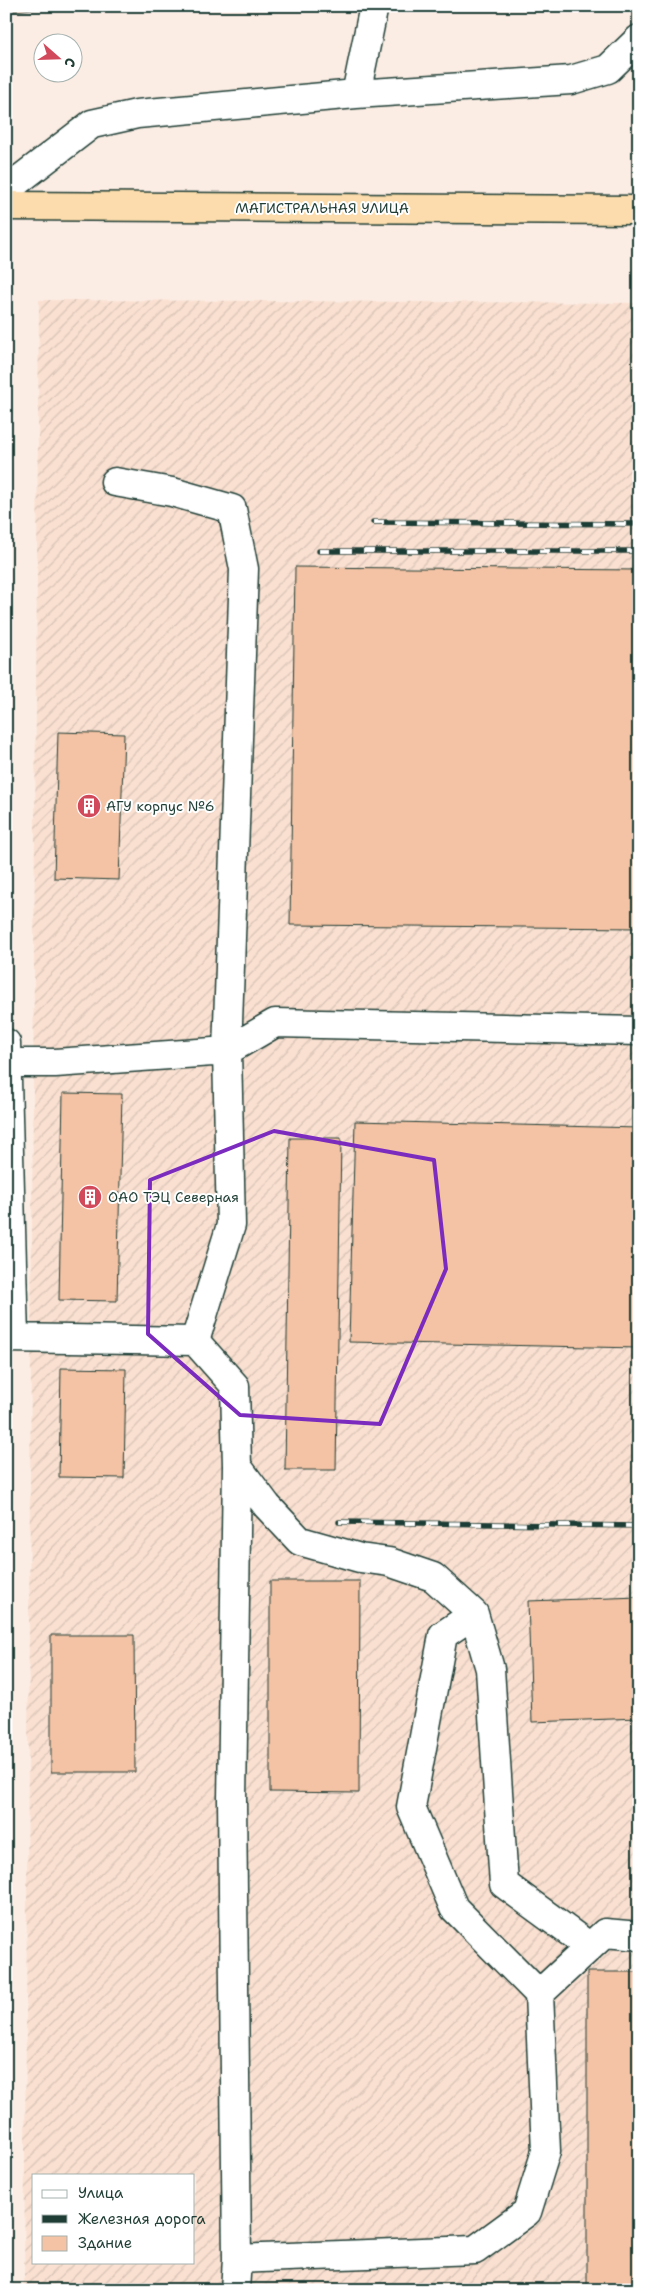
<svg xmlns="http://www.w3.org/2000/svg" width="645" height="2296" font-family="'Shantell Sans',sans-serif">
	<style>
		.industrial { fill: url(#industrial-furrows); fill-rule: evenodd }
		.building { fill: #f4c2a4; stroke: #1f3d34 }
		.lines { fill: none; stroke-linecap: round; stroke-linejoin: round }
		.minor-casing { stroke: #1f3d34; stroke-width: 31 }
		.highway-casing { stroke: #1f3d34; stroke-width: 31 }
		.minor { stroke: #fff; stroke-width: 28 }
		.highway { stroke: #fcdcac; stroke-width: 28 }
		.rail-casing { stroke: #1f3d34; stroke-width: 5.5 }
		.rail { stroke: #fff; stroke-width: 4; stroke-dasharray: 11; stroke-linecap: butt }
		.marked { fill: none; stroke: #7b2cbf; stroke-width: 4; stroke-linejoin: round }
		.labels { text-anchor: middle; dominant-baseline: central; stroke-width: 4; stroke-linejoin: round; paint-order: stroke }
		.street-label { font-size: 14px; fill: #1f3d34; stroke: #fff }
		.poi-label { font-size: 14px; fill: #1f3d34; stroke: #fff; text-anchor: start }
	</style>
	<defs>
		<pattern id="industrial-furrows" width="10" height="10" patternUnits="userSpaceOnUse" patternTransform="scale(1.25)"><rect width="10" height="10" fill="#fae0d1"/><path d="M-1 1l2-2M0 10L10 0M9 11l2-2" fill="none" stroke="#d6c1b4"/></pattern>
	</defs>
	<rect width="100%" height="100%" fill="#fcede4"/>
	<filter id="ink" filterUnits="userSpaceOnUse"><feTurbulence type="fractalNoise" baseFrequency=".02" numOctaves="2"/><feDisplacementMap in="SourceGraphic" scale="10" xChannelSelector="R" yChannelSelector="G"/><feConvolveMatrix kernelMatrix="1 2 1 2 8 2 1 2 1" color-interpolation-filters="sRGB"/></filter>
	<g filter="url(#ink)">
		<path class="industrial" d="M 39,300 L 639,303 L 639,2290 L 24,2290 ZM 34,2175 L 194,2175 L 194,2262 L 34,2262 Z"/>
		<path class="building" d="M 6,6 L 32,6 L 32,9 L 6,12 Z
			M 295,567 L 639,570 L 639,928 L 290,925 Z
			M 58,732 L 124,734 L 119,880 L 54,878 Z
			M 63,1093 L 122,1094 L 117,1301 L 59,1300 Z
			M 355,1121 L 639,1128 L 639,1348 L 349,1342 Z
			M 290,1138 L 341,1138 L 336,1470 L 285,1470 Z
			M 61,1368 L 126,1369 L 124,1478 L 59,1477 Z
			M 270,1581 L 360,1581 L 359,1793 L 270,1792 Z
			M 639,1597 L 639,1718 L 532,1722 L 528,1601 Z
			M 51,1635 L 134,1635 L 135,1772 L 51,1772 Z
			M 587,1972 L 638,1972 L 638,2290 L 587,2290 Z"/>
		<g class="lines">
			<g class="minor-casing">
				<path id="minor" d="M 356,94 L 374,6
					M 6,190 L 92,124 L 137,114 L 356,94 L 571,80 L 608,69 L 639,39
					M 115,482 L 172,492 L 232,509 L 244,569 L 227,1051 L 231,1225 L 195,1341 L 235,1386 L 237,1466 L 232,1800 L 237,2259 L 235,2290
					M 6,1043 L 14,1338
					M 6,1063 L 55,1063 L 227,1051 L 275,1023 L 639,1031
					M 6,1338 L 195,1341
					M 237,1466 L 267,1506 L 300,1541 L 360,1558 L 389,1562 L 433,1577 L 474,1614
					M 539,1994 L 454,1908 L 411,1807 L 443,1635 L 474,1614 L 490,1669 L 504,1884 L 590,1947
					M 237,2259 L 475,2250 L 527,2212 L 546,2151 L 539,1994 L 605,1933 L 639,1936"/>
			</g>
			<g class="highway-casing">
				<path id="highway" d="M 6,206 L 639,210"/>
			</g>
			<use href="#minor" class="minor"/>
			<use href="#highway" class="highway"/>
			<g class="rail-casing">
				<path id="rail" d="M 373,522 L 639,524
					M 319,551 L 639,551
					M 339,1522 L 639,1526"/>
			</g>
			<use href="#rail" class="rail"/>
		</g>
	</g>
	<path class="marked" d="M 274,1131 L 434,1160 L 446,1269 L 380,1424 L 240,1415 L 148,1334 L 150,1180 Z"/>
	<defs>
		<g id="building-disc" transform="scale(1.25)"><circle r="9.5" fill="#d1495b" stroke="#fff"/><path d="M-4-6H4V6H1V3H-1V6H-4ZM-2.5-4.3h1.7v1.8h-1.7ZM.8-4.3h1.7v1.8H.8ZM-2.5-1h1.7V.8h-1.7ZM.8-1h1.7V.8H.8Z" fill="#fff"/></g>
	</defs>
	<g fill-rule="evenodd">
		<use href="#building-disc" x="89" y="806"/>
		<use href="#building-disc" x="90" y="1197"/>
	</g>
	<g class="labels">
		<g class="street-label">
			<text x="322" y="208">МАГИСТРАЛЬНАЯ УЛИЦА</text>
		</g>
		<g class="poi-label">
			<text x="106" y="806">АГУ корпус №6</text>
			<text x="108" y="1197">ОАО ТЭЦ Северная</text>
		</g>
	</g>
	<rect width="645" height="2296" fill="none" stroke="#fff" stroke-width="25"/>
	<rect x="12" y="12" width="620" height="2271" fill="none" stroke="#1f3d34" stroke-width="2" filter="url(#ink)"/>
	<rect x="32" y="2174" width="162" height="90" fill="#ffffff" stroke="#a5b1ae"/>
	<rect x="42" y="2190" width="25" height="8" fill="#ffffff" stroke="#a5b1ae"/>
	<text x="78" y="2198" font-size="15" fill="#1f3d34">Улица</text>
	<rect x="42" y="2215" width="25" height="8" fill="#1f3d34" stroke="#a5b1ae"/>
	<text x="78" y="2224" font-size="15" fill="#1f3d34">Железная дорога</text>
	<rect x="42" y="2236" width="25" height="15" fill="#f4c2a4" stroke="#a5b1ae"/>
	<text x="78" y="2248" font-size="15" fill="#1f3d34">Здание</text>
	<g transform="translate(58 58) rotate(110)"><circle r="24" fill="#ffffff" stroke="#a5b1ae"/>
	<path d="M0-4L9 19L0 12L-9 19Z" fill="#d1495b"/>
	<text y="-8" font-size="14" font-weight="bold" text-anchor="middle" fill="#1f3d34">С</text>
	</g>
</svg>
